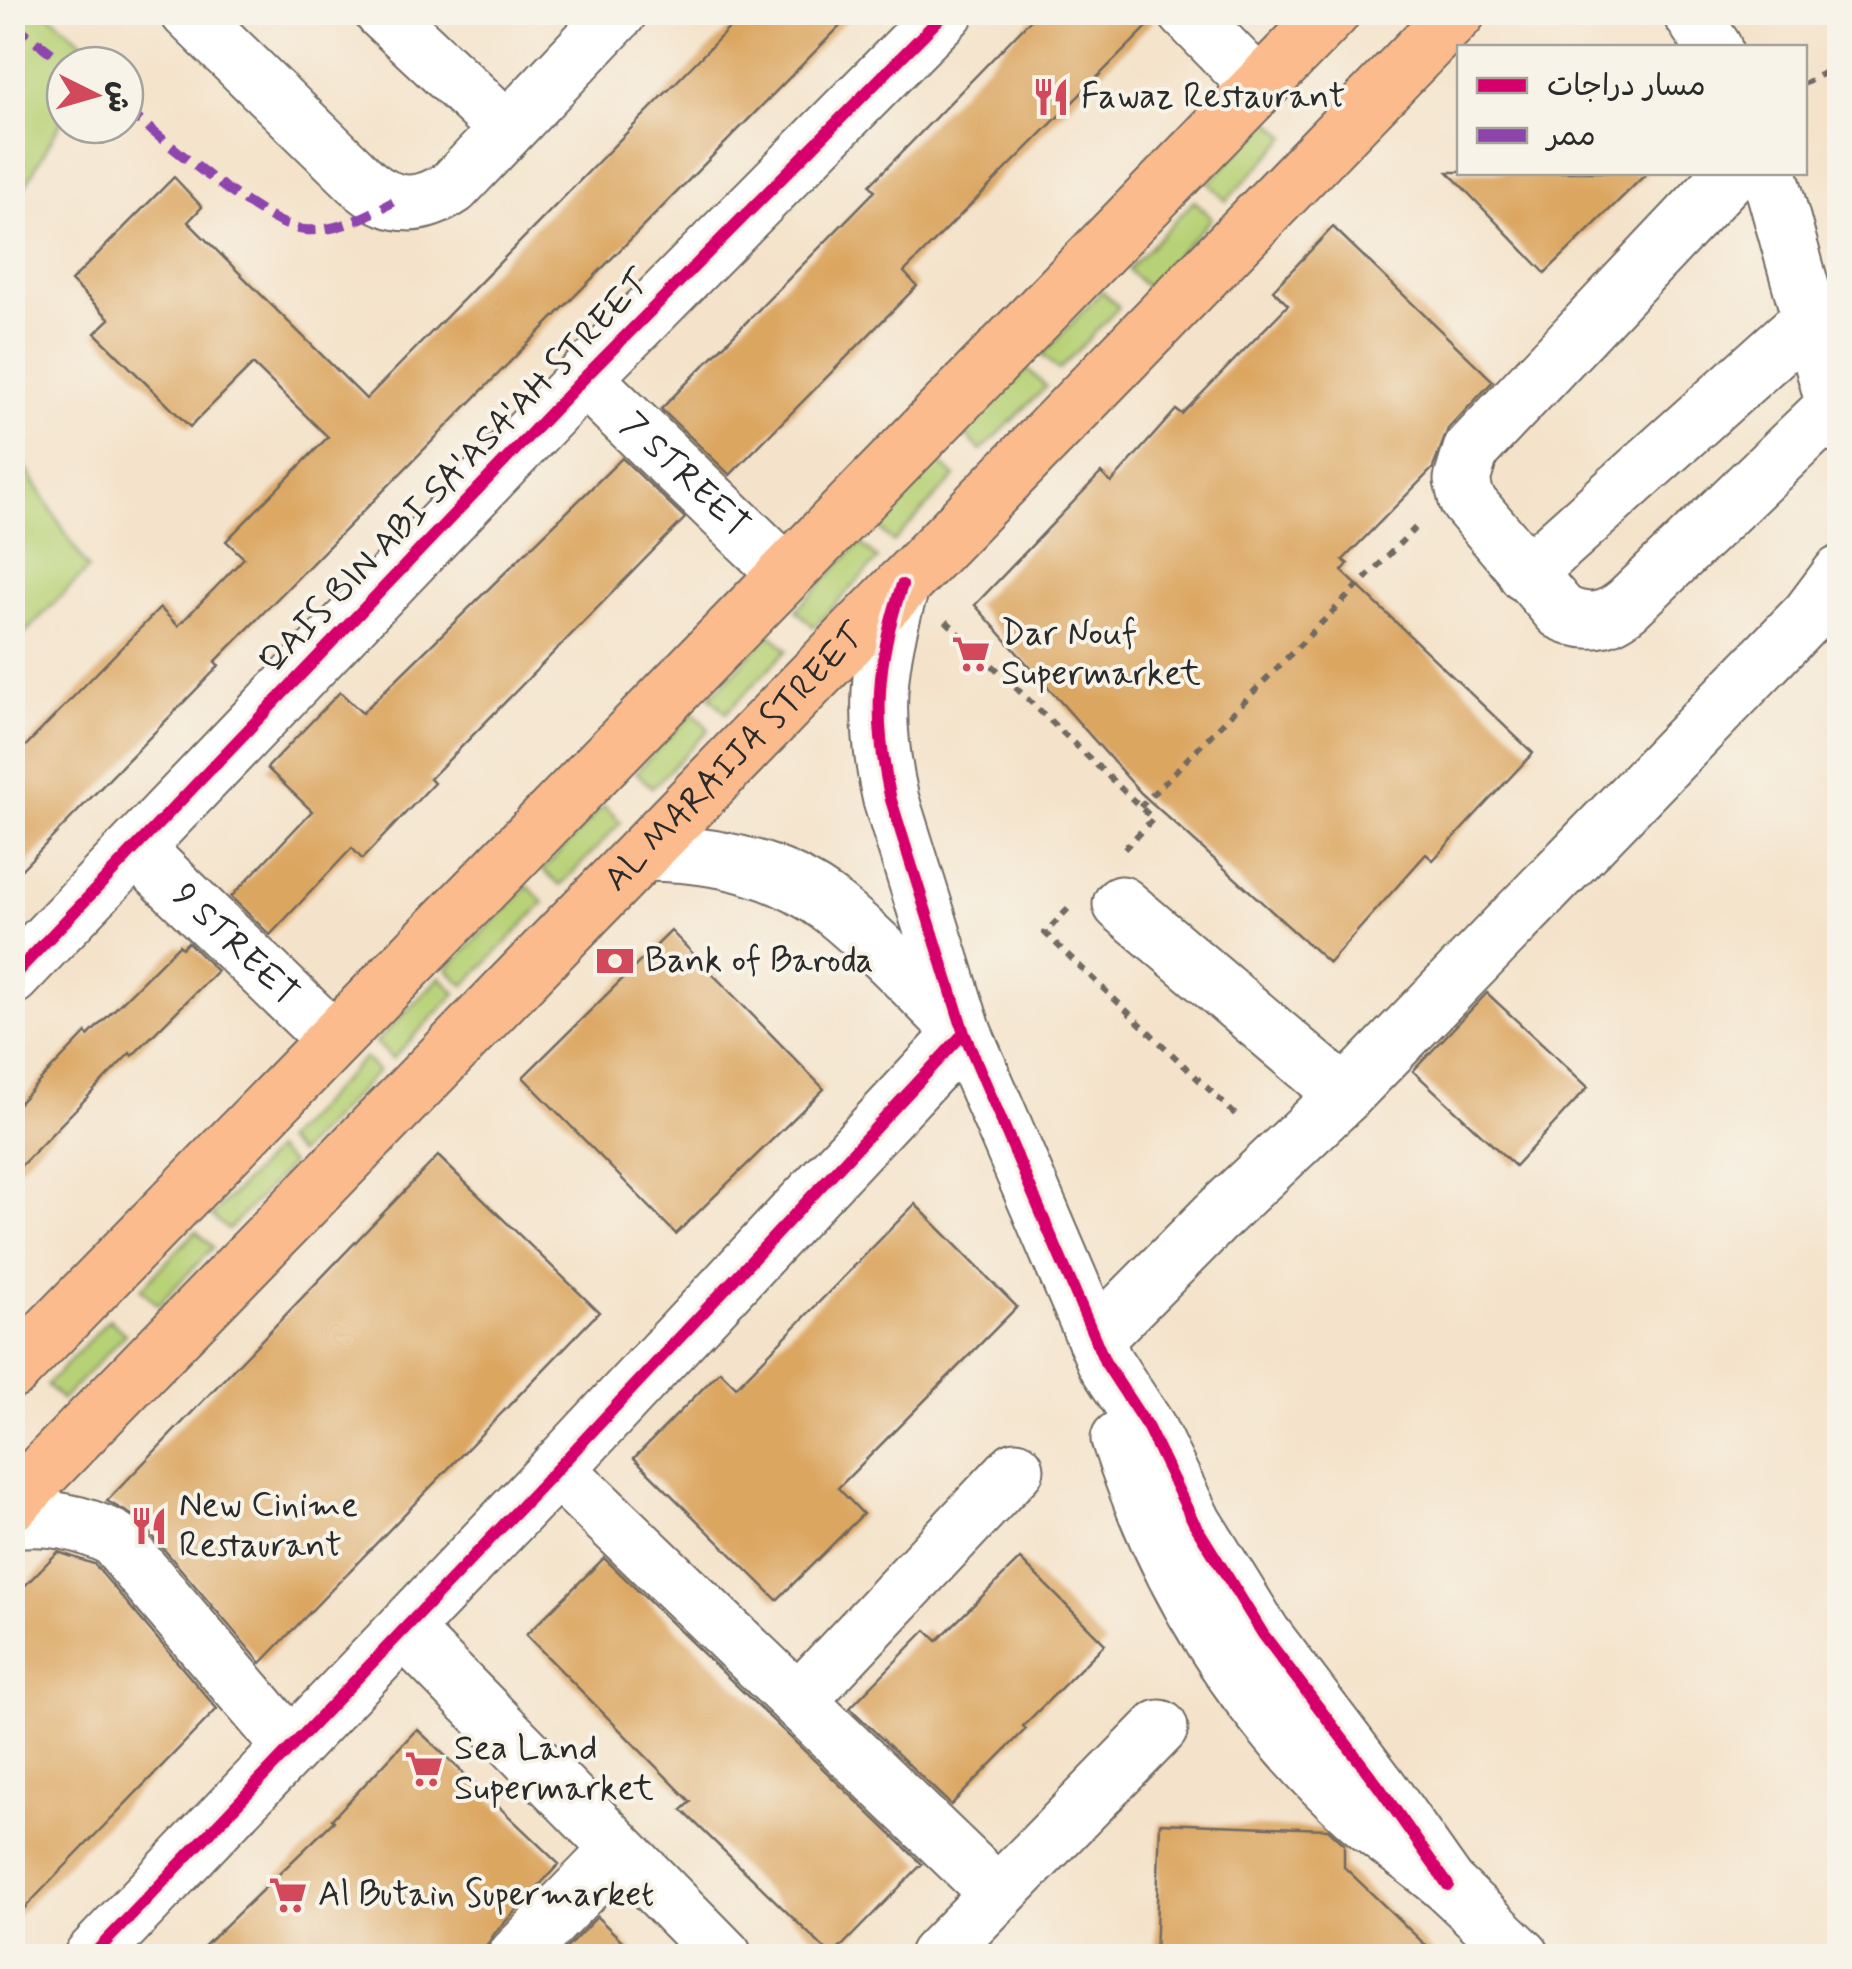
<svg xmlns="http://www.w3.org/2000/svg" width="1852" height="1969" font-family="Mynerve,'Playpen Sans Arabic',sans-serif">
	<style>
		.green { fill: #b7d176; stroke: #717e50; stroke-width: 2.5 }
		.building { fill: #dba661 }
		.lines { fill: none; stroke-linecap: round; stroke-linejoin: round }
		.minor-casing { stroke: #716b63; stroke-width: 59 }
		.major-casing { stroke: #716b63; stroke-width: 59 }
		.path { stroke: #716b63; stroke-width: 6; stroke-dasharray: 8 8; stroke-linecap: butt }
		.minor { stroke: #fff; stroke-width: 55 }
		.major { stroke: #fbbb8d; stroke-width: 55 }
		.quiet { stroke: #8e44ad; stroke-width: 10; stroke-dasharray: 20 10; stroke-linecap: butt }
		.cycleway-casing { stroke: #f7f3e8; stroke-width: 19 }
		.cycleway { stroke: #d6006c; stroke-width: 12 }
		.labels { text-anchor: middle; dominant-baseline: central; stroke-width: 8; stroke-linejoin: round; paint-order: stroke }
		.poi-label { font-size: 35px; fill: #2b2b2b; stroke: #f7f3e8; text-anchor: start }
		.street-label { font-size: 35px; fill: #2b2b2b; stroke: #f7f3e8 }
	</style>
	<rect width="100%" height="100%" fill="#f7f3e8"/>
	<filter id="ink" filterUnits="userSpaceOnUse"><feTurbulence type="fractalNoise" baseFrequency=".01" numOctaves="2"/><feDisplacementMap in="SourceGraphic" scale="20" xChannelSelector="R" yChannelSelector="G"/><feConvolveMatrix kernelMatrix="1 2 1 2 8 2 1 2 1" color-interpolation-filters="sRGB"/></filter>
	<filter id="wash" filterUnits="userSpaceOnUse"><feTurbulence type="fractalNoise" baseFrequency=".0048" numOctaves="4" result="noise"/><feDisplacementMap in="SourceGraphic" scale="40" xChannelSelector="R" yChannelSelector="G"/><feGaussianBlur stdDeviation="2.25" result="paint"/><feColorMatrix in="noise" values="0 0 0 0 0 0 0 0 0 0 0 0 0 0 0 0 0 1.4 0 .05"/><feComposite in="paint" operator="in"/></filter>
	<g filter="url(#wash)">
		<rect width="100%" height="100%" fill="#f4e3ca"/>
		<path class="green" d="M 13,12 L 48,13 L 99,55 L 94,65 L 65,65 L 65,115 L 13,208 Z
			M 1269,120 L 1287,137 L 1226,201 L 1209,183 Z
			M 1194,201 L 1212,218 L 1146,287 L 1128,270 Z
			M 1102,291 L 1119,307 L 1059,370 L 1042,355 Z
			M 1028,369 L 1046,387 L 981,451 L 964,433 Z
			M 12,446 L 88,569 L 13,645 L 12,645 Z
			M 938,461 L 955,477 L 893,542 L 877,526 Z
			M 860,543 L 878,559 L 814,627 L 796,610 Z
			M 771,634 L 787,650 L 726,713 L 710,697 Z
			M 693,713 L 709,729 L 652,788 L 636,772 Z
			M 604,806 L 621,822 L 560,886 L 543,870 Z
			M 528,886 L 544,903 L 464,986 L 447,969 Z
			M 440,977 L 456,993 L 392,1059 L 376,1042 Z
			M 364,1058 L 378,1071 L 298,1154 L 284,1141 Z
			M 275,1150 L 291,1164 L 228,1230 L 212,1216 Z
			M 196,1231 L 213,1247 L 158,1305 L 141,1289 Z
			M 109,1319 L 125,1334 L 62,1400 L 47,1385 Z"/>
		<g id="blocks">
			<path class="building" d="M 745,12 L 854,12 L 215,662 L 219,666 L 12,879 L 12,760 L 160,608 L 178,626 L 244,558 L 226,541 L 328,437 L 253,364 L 190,427 L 95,333 L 110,319 L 71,281 L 174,177 L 202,207 L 188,222 L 366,399 Z
				M 1038,12 L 1156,12 L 1156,18 L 904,272 L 917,286 L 730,475 L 661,409 L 875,191 L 870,185 Z
				M 1448,172 L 1648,172 L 1545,273 Z
				M 1333,227 L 1493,381 L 1448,429 L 1433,468 L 1343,560 L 1348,564 L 1342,571 L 1533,753 L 1433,860 L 1426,854 L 1329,963 L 1141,793 L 975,605 L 1101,473 L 1111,483 L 1176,410 L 1182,414 L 1288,305 L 1273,290 Z
				M 622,458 L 685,518 L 430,779 L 434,783 L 362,859 L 352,848 L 270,935 L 231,897 L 312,811 L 267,768 L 340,692 L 362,713 Z
				M 671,931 L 824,1089 L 676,1234 L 523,1077 Z
				M 188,942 L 217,971 L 132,1056 L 130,1053 L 12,1175 L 12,1110 L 86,1033 L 88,1036 L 179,945 L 182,948 Z
				M 1487,993 L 1588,1087 L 1515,1166 L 1413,1071 Z
				M 438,1156 L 599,1312 L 261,1663 L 137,1518 L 107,1501 Z
				M 915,1204 L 1017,1307 L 838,1488 L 863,1514 L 777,1600 L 634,1458 L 720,1371 L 736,1387 Z
				M 58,1552 L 94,1564 L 217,1709 L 12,1921 L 12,1599 Z
				M 604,1558 L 922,1864 L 832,1956 L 682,1810 L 691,1802 L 526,1635 Z
				M 1020,1559 L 1105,1644 L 1023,1726 L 1026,1729 L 951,1805 L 850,1708 L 926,1630 L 937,1641 Z
				M 417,1729 L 559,1864 L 494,1934 L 486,1947 L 486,1956 L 194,1956 L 334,1821 L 332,1819 Z
				M 1160,1823 L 1328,1829 L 1344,1844 L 1344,1867 L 1437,1956 L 1155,1956 Z
				M 597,1917 L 638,1956 L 559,1956 Z"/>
		</g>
	</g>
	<g filter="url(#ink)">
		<use href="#blocks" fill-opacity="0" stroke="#716b63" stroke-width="2.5"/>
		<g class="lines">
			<g class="minor-casing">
				<g id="minor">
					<path d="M 188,12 L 365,185 C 394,209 422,208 453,187 L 619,12"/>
					<path d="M 382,12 L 506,128"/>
					<path d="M 1186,12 L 1259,87"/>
					<path d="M 1690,12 L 1714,48"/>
					<path d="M 1733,172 L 1471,450 L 1462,480 L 1467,501 L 1561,612 C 1586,625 1607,622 1628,604 L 1835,405"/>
					<path d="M 1769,172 L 1840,426"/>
					<path id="s1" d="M 584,378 L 786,573"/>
					<path d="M 1526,574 L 1810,319"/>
					<path d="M 902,585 C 876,661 873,722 891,800 L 964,1033 L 1105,1362 L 1148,1428 L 1194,1523 L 1263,1634 L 1379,1787 L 1448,1885"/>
					<path id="s2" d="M 136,849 L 333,1039"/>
					<path d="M 643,853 C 708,853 779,866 833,908 C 879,945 920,990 962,1031"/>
					<path d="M 1121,904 L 1345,1095"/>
					<path d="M 12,977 L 584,378 L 946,12"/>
					<path d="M 1095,1339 L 1215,1218 L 1345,1095 L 1810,614 L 1840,574"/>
					<path d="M 1119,1439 C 1165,1581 1244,1712 1356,1813 C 1386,1840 1421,1861 1451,1888 C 1475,1910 1498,1934 1522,1956"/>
					<path d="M 557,1469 L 998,1894"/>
					<path d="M 12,1520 C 50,1516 80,1522 113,1538 L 291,1747"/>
					<path d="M 404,1630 L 724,1956"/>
					<path d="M 798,1701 L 1016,1469"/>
					<path d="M 92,1956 L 557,1469 L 964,1033"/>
					<path d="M 516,1956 L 619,1850"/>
					<path d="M 937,1956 L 1160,1728"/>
				</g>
			</g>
			<g class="major-casing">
				<g id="major">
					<path d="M 12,1371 L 1332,12"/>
					<path id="s3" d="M 12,1503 L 1458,12"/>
				</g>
			</g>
			<path class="path" d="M 1804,84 L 1840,64
				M 946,621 L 1153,819 L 1121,852
				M 1140,807 L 1420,523
				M 1068,909 L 1045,933 L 1240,1119"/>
			<use href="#minor" class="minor"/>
			<use href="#major" class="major"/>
			<path class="quiet" d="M 12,23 L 67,65
				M 125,109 C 162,138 264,227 305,230 C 338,232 364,217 393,202"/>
			<g class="cycleway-casing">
				<path id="cycleway" d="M 902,585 C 876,661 873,722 891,800 L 964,1033 L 1105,1362 L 1148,1428 L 1194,1523 L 1263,1634 L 1379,1787 L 1448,1885
					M 12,977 L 584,378 L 946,12
					M 92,1956 L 557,1469 L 964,1033"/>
			</g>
			<use href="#cycleway" class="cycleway"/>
		</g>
	</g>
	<defs>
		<g id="restaurant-bare" transform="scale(3)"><path d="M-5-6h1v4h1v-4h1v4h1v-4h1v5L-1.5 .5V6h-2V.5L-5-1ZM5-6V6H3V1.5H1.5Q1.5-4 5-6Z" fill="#d1495b" stroke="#f7f3e8" stroke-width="2.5" paint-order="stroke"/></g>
		<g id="supermarket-bare" transform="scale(3)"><path d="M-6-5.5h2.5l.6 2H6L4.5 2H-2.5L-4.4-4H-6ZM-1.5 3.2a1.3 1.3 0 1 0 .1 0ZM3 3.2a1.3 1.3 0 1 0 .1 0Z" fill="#d1495b" stroke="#f7f3e8" stroke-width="2.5" paint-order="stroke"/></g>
		<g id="bank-bare" transform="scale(3)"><path d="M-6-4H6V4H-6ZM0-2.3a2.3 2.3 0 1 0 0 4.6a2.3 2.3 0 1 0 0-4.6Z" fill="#d1495b" stroke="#f7f3e8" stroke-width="2.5" paint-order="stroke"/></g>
	</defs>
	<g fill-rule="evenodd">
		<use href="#restaurant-bare" x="1051" y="97"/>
		<use href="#supermarket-bare" x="971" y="654"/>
		<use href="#bank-bare" x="615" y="961"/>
		<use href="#restaurant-bare" x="149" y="1526"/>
		<use href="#supermarket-bare" x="424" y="1769"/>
		<use href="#supermarket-bare" x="288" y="1895"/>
	</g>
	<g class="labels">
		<g class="poi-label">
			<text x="1081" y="97">Fawaz Restaurant</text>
			<text x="1001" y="634">Dar Nouf<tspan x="1001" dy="40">Supermarket</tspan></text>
			<text x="645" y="961">Bank of Baroda</text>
			<text x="179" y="1506">New Cinime<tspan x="179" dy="40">Restaurant</tspan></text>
			<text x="454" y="1749">Sea Land<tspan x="454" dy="40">Supermarket</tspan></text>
			<text x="318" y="1895">Al Butain Supermarket</text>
		</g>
		<g class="street-label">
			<text transform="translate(455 472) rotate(-46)">QAIS BIN ABI SA'ASA'AH STREET</text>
			<text stroke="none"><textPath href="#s1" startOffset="140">7 STREET</textPath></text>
			<text stroke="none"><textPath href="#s3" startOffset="1038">AL MARAIJA STREET</textPath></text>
			<text stroke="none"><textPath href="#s2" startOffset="138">9 STREET</textPath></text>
		</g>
	</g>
	<rect width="1852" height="1969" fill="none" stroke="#f7f3e8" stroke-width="50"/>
	<rect x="1457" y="45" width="350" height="130" fill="#f7f3e8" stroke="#a5a39c" stroke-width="2.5"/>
	<rect x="1477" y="78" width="50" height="15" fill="#d6006c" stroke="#a5a39c" stroke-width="2.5"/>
	<text x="1547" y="95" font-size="30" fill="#2b2b2b">مسار دراجات</text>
	<rect x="1477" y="128" width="50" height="15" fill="#8e44ad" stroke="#a5a39c" stroke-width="2.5"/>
	<text x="1547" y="145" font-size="30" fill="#2b2b2b">ممر</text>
	<g transform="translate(95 95) rotate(95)"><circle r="48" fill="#f7f3e8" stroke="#a5a39c" stroke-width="2.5"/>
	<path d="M0-8L18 38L0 25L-18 38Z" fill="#d1495b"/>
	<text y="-15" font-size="28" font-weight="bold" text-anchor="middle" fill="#2b2b2b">ش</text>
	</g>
</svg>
